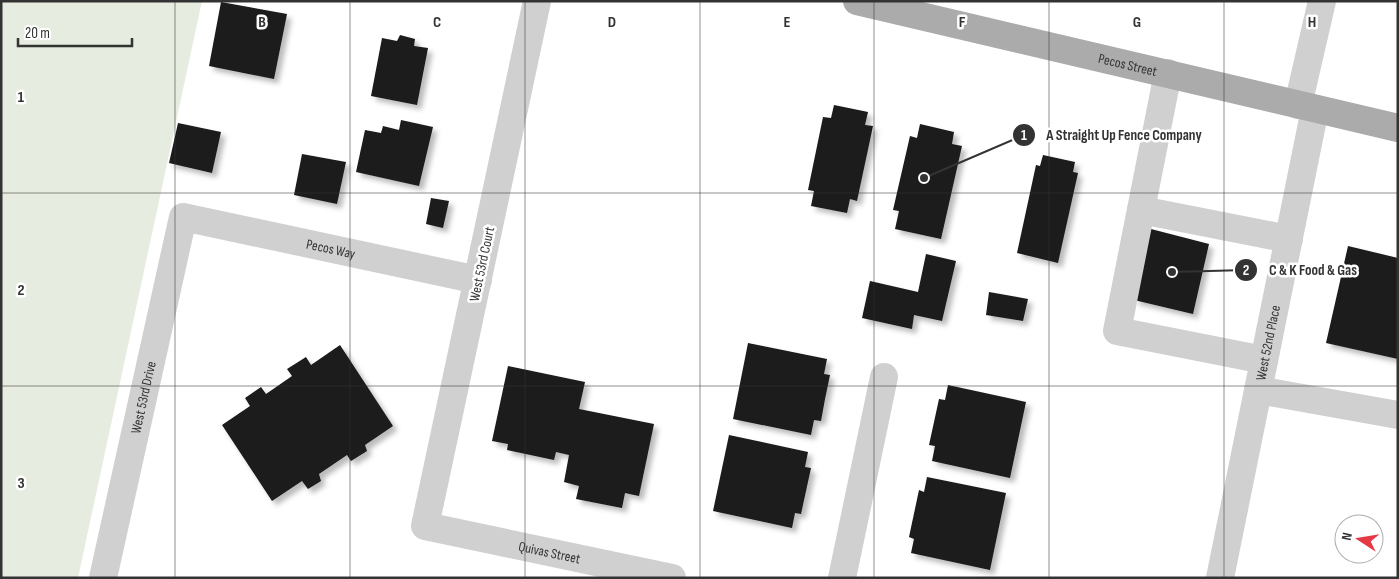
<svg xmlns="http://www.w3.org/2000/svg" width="1399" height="579" font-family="'Sofia Sans Condensed',sans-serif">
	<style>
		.grass { fill: #e6ecdf }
		.building { fill: #1a1a1a; filter: url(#shadow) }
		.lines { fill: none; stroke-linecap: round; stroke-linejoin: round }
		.minor { stroke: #d0d0d0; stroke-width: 28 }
		.major { stroke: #ababab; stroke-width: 28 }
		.grid { fill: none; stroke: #333; stroke-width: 1; stroke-opacity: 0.55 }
		.labels { text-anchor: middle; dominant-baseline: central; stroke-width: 5; stroke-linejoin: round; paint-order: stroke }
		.street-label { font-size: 14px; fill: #333; stroke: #fff }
		.grid-label { font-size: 16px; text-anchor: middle; font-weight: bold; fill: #333; stroke: #fff; stroke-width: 5; stroke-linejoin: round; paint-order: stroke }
		.leader { fill: none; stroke: #333; stroke-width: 2 }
		.callout-dot { fill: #333; stroke: #fff; stroke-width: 2 }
		.mark-label { font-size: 15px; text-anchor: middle; font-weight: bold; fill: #fff }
		.callout-label { font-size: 15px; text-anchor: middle; font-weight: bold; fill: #333; stroke: #fff; stroke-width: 5; stroke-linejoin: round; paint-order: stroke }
	</style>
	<defs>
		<filter id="shadow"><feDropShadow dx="4.5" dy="4.5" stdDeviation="2.5" flood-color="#0004"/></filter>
	</defs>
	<rect width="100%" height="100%" fill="#fff"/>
	<path class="grass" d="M 1,1 L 202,1 L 78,578 L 1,578 Z"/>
	<path class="building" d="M 221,2 L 287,14 L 274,79 L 209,66 Z
		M 400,35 L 415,39 L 414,46 L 428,48 L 417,105 L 371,96 L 382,38 L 397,41 Z
		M 834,105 L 868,112 L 865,125 L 873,126 L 857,201 L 850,199 L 847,213 L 811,206 L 814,191 L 808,190 L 823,117 L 831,118 Z
		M 401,120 L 433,127 L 419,186 L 356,172 L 365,130 L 381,133 L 383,126 L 399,130 Z
		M 178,123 L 221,132 L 212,173 L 169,163 Z
		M 920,124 L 954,132 L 952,144 L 962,146 L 941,239 L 895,229 L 899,211 L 893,210 L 910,136 L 917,138 Z
		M 302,154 L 346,162 L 337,204 L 294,195 Z
		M 1043,155 L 1075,162 L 1073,172 L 1078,173 L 1058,263 L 1017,253 L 1036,165 L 1040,166 Z
		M 431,198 L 449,201 L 443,228 L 426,224 Z
		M 1151,229 L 1209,244 L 1193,314 L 1134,300 Z
		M 1348,246 L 1398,258 L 1398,359 L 1326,343 Z
		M 926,254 L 956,261 L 942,321 L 914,315 L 912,329 L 862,318 L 870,281 L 918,292 Z
		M 989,292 L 1028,299 L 1023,321 L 986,315 Z
		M 748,343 L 827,359 L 824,374 L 830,375 L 825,399 L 821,421 L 814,420 L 811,435 L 733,419 Z
		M 340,345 L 393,426 L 365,445 L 367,451 L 351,461 L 347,455 L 319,474 L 321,481 L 308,489 L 302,481 L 272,501 L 222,425 L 250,406 L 245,398 L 261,387 L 266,394 L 292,376 L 287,369 L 306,357 L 311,365 Z
		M 508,366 L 585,382 L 579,409 L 654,424 L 639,496 L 625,493 L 622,508 L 576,499 L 579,486 L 564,482 L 569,455 L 556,452 L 554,460 L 507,450 L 508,444 L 492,441 Z
		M 948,385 L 1026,402 L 1010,478 L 932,461 L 935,446 L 929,445 L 939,399 L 945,400 Z
		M 729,435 L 808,452 L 805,467 L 811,468 L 801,514 L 795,513 L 792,528 L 713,511 Z
		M 927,477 L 1006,493 L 990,570 L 911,553 L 914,539 L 909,537 L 919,490 L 924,492 Z"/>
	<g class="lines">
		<g class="minor">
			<path id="s1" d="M 537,1 L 425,526 L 672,578"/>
			<path d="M 1168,73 L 1117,331 L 1264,360"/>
			<path d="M 1298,105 L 1322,1"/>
			<path d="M 1141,210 L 1289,239"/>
			<path d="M 1258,390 L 1398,415"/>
			<path id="s2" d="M 103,578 L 183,217 L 478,280"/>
			<path d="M 842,578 L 884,377"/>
			<path id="s3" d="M 1220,578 L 1315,109"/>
		</g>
		<path class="major" id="s4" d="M 857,1 L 1398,128"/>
	</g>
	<path class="grid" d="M 175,1 L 175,578M 350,1 L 350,578M 525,1 L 525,578M 700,1 L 700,578M 874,1 L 874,578M 1049,1 L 1049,578M 1224,1 L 1224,578M 1,193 L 1398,193M 1,386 L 1398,386"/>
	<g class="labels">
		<g class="street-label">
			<text stroke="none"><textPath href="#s4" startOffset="278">Pecos Street</textPath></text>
			<text stroke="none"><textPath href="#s2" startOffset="521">Pecos Way</textPath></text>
			<text transform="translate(482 264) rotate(-78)">West 53rd Court</text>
			<text stroke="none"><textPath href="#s3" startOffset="240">West 52nd Place</textPath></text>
			<text stroke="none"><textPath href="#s2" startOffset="185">West 53rd Drive</textPath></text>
			<text stroke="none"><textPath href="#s1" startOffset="664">Quivas Street</textPath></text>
		</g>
	</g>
	<g class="grid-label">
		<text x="262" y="27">B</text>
		<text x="437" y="27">C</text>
		<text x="612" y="27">D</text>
		<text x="787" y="27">E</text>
		<text x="962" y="27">F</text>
		<text x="1137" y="27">G</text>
		<text x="1312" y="27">H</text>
		<text x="21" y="102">1</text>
		<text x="21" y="295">2</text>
		<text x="21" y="488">3</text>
	</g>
	<path class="leader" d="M924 178L1024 135M1172 272L1246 270"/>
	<g class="callout-dot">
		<circle cx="924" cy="178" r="5"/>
		<circle cx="1172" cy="272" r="5"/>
		<circle cx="1024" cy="135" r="12"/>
		<circle cx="1246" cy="270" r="12"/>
	</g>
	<g class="mark-label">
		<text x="1024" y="140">1</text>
		<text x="1246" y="275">2</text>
	</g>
	<g class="callout-label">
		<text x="1124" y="140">A Straight Up Fence Company</text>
		<text x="1313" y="275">C &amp; K Food &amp; Gas</text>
	</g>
	<rect width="1399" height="579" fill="none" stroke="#333333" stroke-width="5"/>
	<g transform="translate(1359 539) rotate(282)"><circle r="24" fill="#ffffff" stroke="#adadad"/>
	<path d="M0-4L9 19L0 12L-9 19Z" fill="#e63946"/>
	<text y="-8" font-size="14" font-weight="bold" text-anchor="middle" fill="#333333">N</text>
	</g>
	<path d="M18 38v8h114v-8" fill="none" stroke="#333333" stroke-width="2.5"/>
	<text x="25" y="38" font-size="15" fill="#333333" stroke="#ffffff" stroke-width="4" paint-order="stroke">20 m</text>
</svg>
